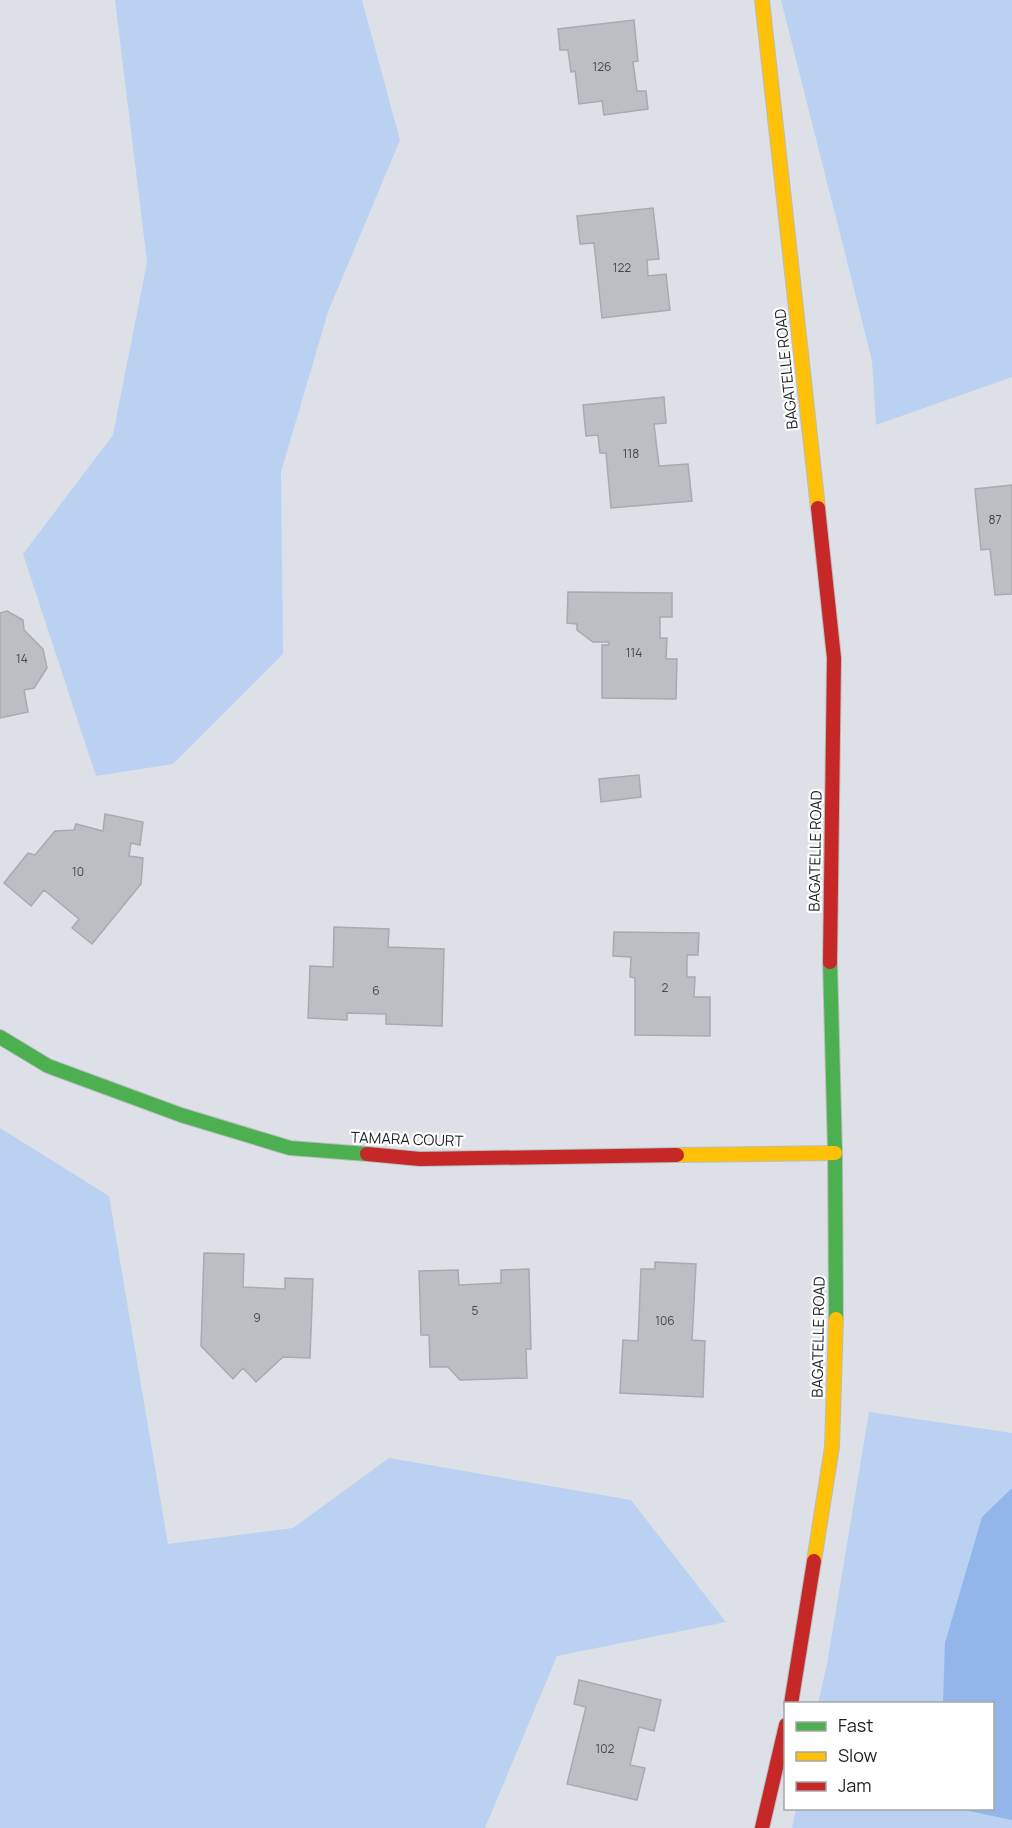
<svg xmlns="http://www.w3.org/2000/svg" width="1012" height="1828" font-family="Manrope,sans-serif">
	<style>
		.green { fill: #bad1f2 }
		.water { fill: #92b6ea }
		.building { fill: #bbbec3; stroke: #a7aaae; stroke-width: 1.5 }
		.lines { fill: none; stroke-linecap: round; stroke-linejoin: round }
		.fast-casing { stroke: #babdc1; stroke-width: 16 }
		.slow-casing { stroke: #babdc1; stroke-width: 16 }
		.jam-casing { stroke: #babdc1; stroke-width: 16 }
		.fast { stroke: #4caf50; stroke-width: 14 }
		.slow { stroke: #ffc107; stroke-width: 14 }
		.jam { stroke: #c62828; stroke-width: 14 }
		.labels { text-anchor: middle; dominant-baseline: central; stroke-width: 4.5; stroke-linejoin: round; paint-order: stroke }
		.number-label { font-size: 12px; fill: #44474b }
		.street-label { font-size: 15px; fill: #1c1f23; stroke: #fff }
	</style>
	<rect width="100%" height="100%" fill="#dde1e7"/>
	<path class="green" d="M 115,0 L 362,0 L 400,140 L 328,312 L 281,472 L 283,654 L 173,764 L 96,776 L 23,554 L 113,435 L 147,262 Z
		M 781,0 L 1012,0 L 1012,377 L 876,425 L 872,361 Z
		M 0,1128 L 109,1196 L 168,1544 L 293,1528 L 389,1458 L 631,1500 L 726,1622 L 557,1656 L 485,1828 L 0,1828 Z
		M 869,1412 L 1012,1433 L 1012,1828 L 792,1828 L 796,1809 L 992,1808 L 992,1704 L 818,1703 L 827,1664 Z"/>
	<path class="water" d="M 1011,1489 L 1012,1489 L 1012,1820 L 964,1810 L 963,1809 L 992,1808 L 992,1704 L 943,1703 L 945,1643 L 982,1517 Z"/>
	<path class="building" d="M 634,20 L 638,61 L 633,62 L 637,91 L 646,91 L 648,109 L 604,115 L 602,101 L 579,104 L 575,71 L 571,72 L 568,50 L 560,50 L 558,29 Z
		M 653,208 L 659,259 L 647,260 L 648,276 L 666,274 L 670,310 L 602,318 L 594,243 L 580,244 L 577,216 Z
		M 664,397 L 666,423 L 654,424 L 659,466 L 688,464 L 692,501 L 611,508 L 606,453 L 600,453 L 598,435 L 586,436 L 583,405 Z
		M 1012,485 L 1012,594 L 995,595 L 990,549 L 981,550 L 975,489 Z
		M 568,592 L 672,593 L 672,617 L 660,617 L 660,638 L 667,638 L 666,659 L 677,659 L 676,699 L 602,698 L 602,645 L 609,645 L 609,642 L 593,642 L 577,630 L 577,624 L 567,623 Z
		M 7,611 L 23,620 L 24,630 L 43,649 L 47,668 L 34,688 L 24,690 L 28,712 L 0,718 L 0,613 Z
		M 639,775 L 641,797 L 601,802 L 599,779 Z
		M 105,814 L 143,822 L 140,845 L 131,843 L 129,856 L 143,858 L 141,884 L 92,944 L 72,928 L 79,919 L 44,890 L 31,906 L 4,883 L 28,853 L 35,855 L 55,831 L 74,830 L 76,824 L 103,831 Z
		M 334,927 L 389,929 L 388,947 L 444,949 L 442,1026 L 386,1024 L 386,1014 L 347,1013 L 347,1020 L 308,1018 L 310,966 L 333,967 Z
		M 614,932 L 699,933 L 698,955 L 687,955 L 687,977 L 695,977 L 694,997 L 710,997 L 710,1036 L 635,1035 L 635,978 L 630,977 L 631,957 L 613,956 Z
		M 204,1253 L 244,1254 L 243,1287 L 285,1289 L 285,1278 L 313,1279 L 310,1358 L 283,1357 L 256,1382 L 243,1368 L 233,1379 L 201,1346 Z
		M 655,1262 L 696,1264 L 692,1340 L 705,1341 L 703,1397 L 620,1393 L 623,1340 L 638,1341 L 641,1269 L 655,1269 Z
		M 529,1269 L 531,1349 L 526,1349 L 527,1378 L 460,1380 L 448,1367 L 430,1367 L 429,1335 L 421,1335 L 419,1271 L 458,1270 L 459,1285 L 501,1283 L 501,1270 Z
		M 579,1680 L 661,1700 L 654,1731 L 639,1727 L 630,1765 L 645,1768 L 637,1800 L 567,1784 L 586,1707 L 574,1704 Z"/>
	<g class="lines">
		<g class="fast-casing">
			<path id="fast" d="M 830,962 L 835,1153 L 836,1319
				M 0,1037 L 48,1066 L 181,1115 L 290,1148 L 367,1154"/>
		</g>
		<g class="slow-casing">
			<path id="slow" d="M 762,0 L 818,508
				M 677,1155 L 835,1153
				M 814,1561 L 832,1447 L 836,1319"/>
		</g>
		<g class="jam-casing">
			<path id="jam" d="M 818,508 L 834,658 L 830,962
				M 367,1154 L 420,1159 L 677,1155
				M 791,1704 L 814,1561
				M 762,1828 L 786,1725"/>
		</g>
		<use href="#fast" class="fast"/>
		<use href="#slow" class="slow"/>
		<use href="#jam" class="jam"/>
	</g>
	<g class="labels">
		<g class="number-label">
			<text x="602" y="66">126</text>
			<text x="622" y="267">122</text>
			<text x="631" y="453">118</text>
			<text x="995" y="519">87</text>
			<text x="634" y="652">114</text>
			<text x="22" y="658">14</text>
			<text x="78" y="871">10</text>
			<text x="665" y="987">2</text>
			<text x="376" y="990">6</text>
			<text x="475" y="1310">5</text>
			<text x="257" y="1317">9</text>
			<text x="665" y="1320">106</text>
			<text x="605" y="1748">102</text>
		</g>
		<g class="street-label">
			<text transform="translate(786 369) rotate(-96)">BAGATELLE ROAD</text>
			<text transform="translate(815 851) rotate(-89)">BAGATELLE ROAD</text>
			<text transform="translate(407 1139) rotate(2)">TAMARA COURT</text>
			<text transform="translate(818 1337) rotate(-89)">BAGATELLE ROAD</text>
		</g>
	</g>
	<rect x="784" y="1702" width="210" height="108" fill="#ffffff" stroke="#a4a5a7" stroke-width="1.5"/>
	<rect x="796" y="1722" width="30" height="9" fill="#4caf50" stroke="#a4a5a7" stroke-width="1.5"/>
	<text x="838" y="1732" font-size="18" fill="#1c1f23">Fast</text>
	<rect x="796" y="1752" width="30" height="9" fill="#ffc107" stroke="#a4a5a7" stroke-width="1.5"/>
	<text x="838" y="1762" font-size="18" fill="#1c1f23">Slow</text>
	<rect x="796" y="1782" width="30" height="9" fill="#c62828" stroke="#a4a5a7" stroke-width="1.5"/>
	<text x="838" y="1792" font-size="18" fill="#1c1f23">Jam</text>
</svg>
